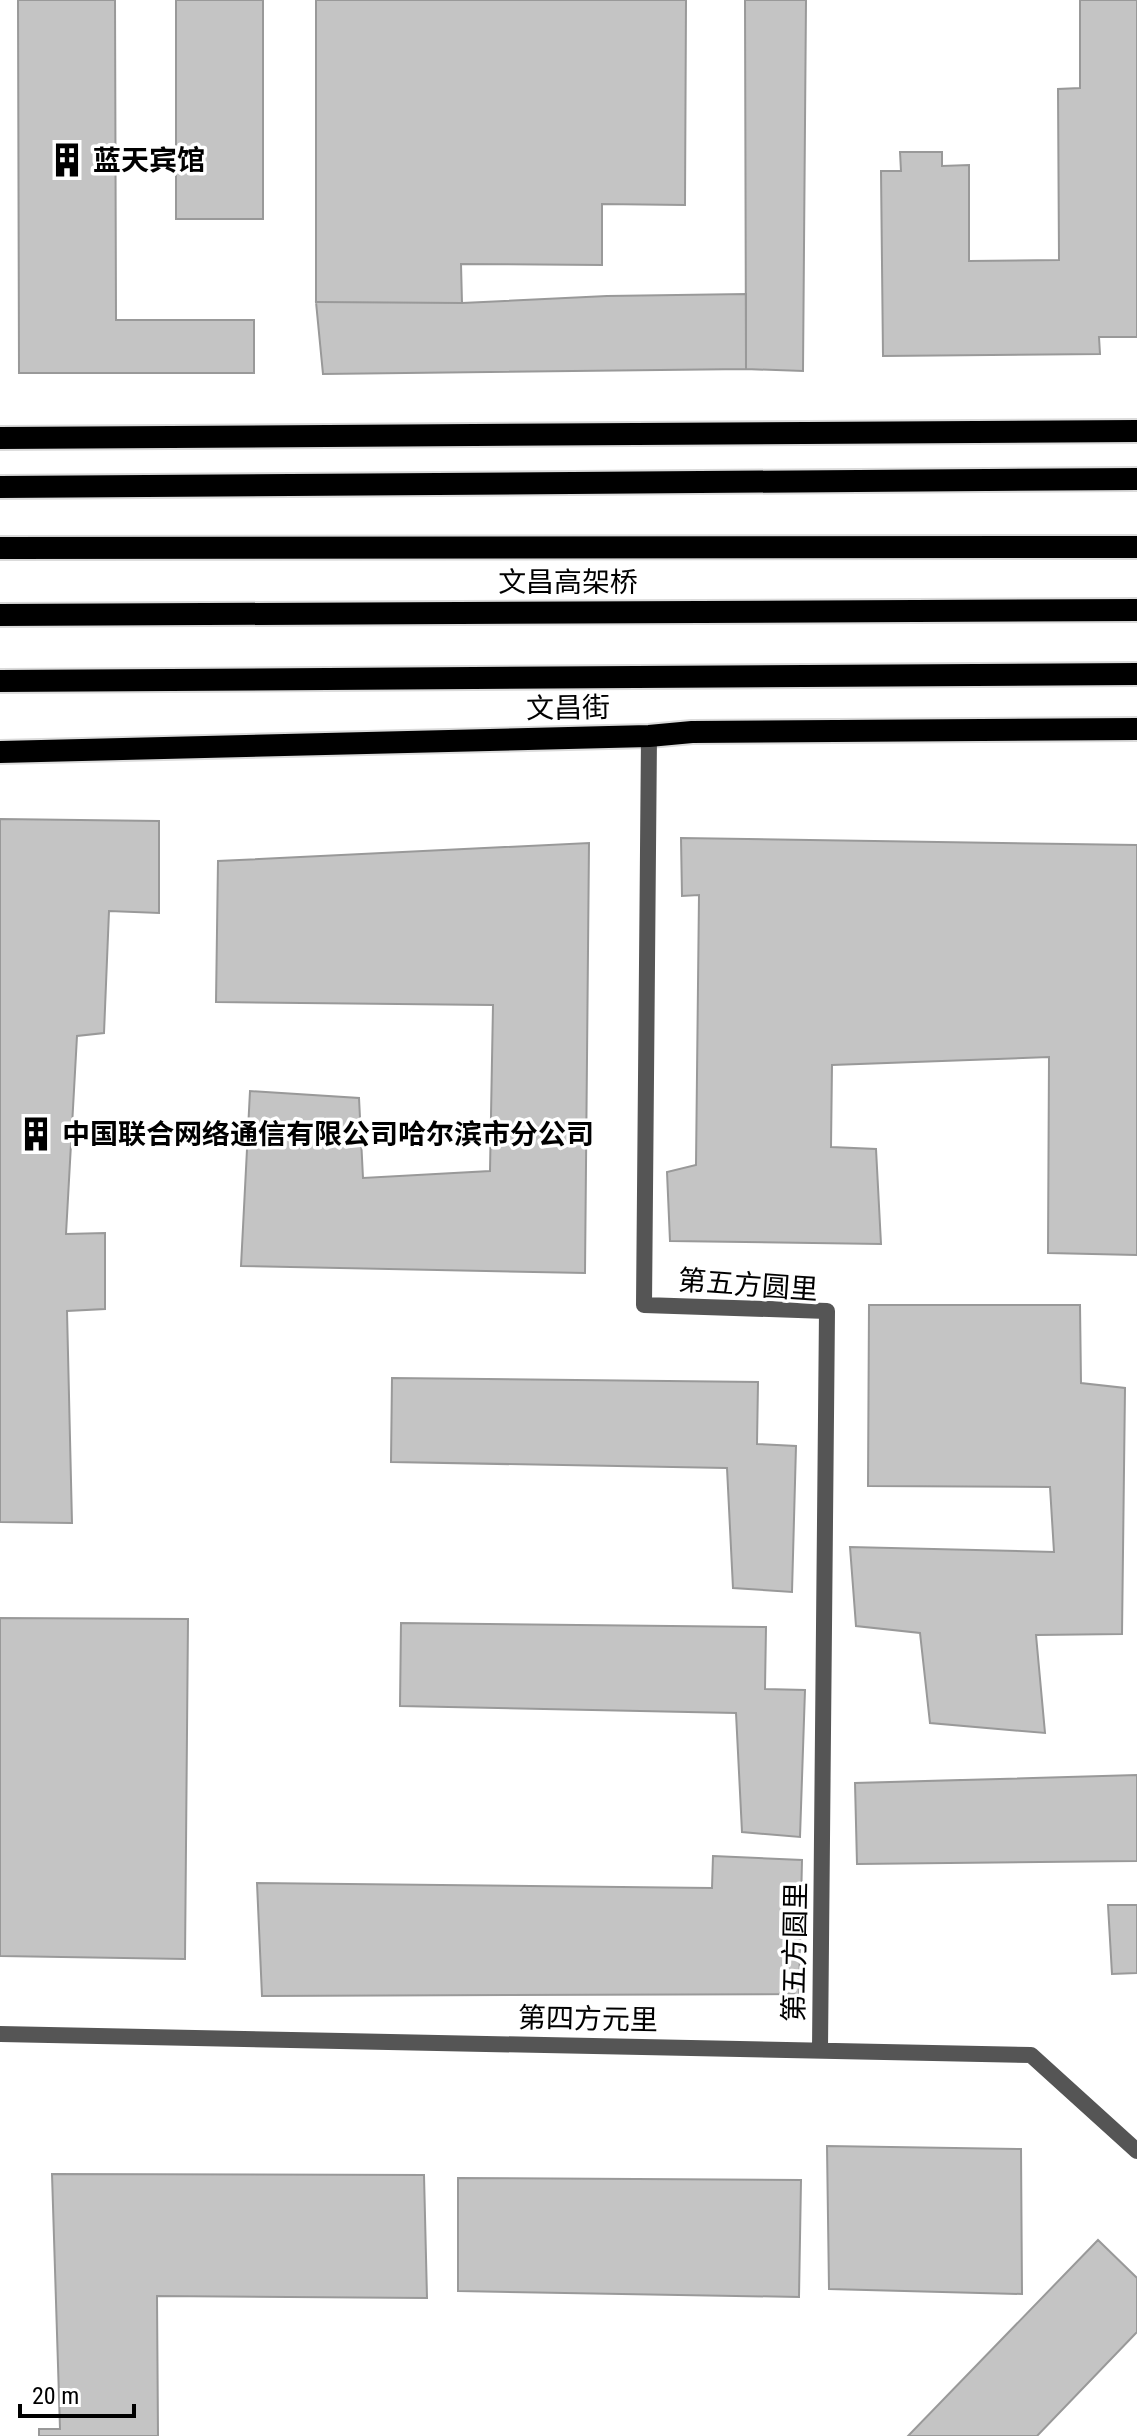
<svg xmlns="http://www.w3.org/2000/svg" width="1137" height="2436" font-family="'Roboto Condensed','Noto Sans SC',sans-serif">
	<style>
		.building { fill: #c4c4c4; stroke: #999; stroke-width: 2 }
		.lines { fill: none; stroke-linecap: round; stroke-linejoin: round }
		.trunk-casing { stroke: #dbdbdb; stroke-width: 26 }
		.tertiary { stroke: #555; stroke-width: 16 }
		.trunk { stroke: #000; stroke-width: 22 }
		.labels { text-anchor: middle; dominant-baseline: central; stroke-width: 7; stroke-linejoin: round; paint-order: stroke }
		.poi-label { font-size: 28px; font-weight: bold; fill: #000; stroke: #fff; text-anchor: start }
		.street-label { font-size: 28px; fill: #000; stroke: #fff }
	</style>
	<rect width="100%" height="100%" fill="#fff"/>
	<path class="building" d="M 18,0 L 115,0 L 116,320 L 254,320 L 254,373 L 19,373 Z
		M 176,0 L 263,0 L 263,219 L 176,219 Z
		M 316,0 L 686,0 L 685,205 L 602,204 L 602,265 L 461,264 L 462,303 L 316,302 Z
		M 745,0 L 806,0 L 803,371 L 746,369 Z
		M 1080,0 L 1137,0 L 1137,337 L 1099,337 L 1100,354 L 883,356 L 881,171 L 901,171 L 900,152 L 942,152 L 942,166 L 969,165 L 969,261 L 1059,260 L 1058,89 L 1080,88 Z
		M 746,294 L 746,369 L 323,374 L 316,302 L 462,303 L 607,296 Z
		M 0,819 L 159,821 L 159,913 L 109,911 L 104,1033 L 77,1036 L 66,1234 L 105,1233 L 105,1309 L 67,1311 L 72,1523 L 0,1522 Z
		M 681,838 L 1137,845 L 1137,1255 L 1048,1253 L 1049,1057 L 832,1065 L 831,1147 L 876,1149 L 881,1244 L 670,1241 L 667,1172 L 696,1165 L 699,895 L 682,896 Z
		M 589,843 L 585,1273 L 241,1266 L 250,1091 L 359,1098 L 363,1178 L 490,1171 L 493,1005 L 216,1002 L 218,861 Z
		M 869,1305 L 1080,1305 L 1081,1383 L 1125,1388 L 1122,1634 L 1036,1635 L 1045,1733 L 930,1723 L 920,1633 L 856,1626 L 850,1547 L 1054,1552 L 1050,1487 L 868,1486 Z
		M 392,1378 L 758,1382 L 757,1444 L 796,1446 L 792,1592 L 733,1588 L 727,1468 L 391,1462 Z
		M 0,1618 L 188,1619 L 185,1959 L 0,1956 Z
		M 401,1623 L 766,1627 L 765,1689 L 805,1690 L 800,1837 L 742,1832 L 736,1713 L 400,1706 Z
		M 1137,1775 L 1137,1861 L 857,1864 L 855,1783 Z
		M 713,1856 L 802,1860 L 799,1994 L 262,1996 L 257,1883 L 712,1888 Z
		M 1108,1905 L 1137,1905 L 1137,1973 L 1112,1974 Z
		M 827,2146 L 1021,2149 L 1022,2294 L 829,2289 Z
		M 52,2174 L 424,2175 L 427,2298 L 157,2296 L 158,2436 L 39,2436 L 39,2429 L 60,2429 Z
		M 458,2178 L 801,2180 L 799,2297 L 458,2291 Z
		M 1098,2240 L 1137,2278 L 1137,2332 L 1037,2436 L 908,2436 Z"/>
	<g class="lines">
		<g class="trunk-casing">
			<path id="trunk" d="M 0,438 L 1137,431
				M 0,487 L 1137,479
				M 0,548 L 1137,547
				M 0,615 L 1137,610
				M 0,681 L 1137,674
				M 0,752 L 649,736 L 692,732 L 1137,729"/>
		</g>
		<path class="tertiary" d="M 649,736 L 644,1305 L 827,1311 L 820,2049
			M 0,2034 L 1031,2055 L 1137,2151"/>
		<use href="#trunk" class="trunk"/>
	</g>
	<defs>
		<g id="building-bare" transform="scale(2.76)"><path d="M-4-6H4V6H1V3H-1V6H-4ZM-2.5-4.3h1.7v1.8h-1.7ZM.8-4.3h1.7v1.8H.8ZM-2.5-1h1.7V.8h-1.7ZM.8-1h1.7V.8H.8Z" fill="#000" stroke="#fff" stroke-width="2.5" paint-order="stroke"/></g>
	</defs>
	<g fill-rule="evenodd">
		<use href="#building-bare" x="67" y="160"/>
		<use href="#building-bare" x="36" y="1134"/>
	</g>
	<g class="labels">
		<g class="poi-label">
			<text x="93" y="160">蓝天宾馆</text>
			<text x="62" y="1134">中国联合网络通信有限公司哈尔滨市分公司</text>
		</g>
		<g class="street-label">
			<text x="568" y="582">文昌高架桥</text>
			<text transform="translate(568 708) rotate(-1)">文昌街</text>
			<text transform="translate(748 1285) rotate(4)">第五方圆里</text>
			<text transform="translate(795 1952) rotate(-89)">第五方圆里</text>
			<text transform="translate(588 2019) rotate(1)">第四方元里</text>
		</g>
	</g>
	<path d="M20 2404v12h114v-12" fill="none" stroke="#000000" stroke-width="4"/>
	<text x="32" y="2404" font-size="24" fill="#000000" stroke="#ffffff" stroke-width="6" paint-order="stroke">20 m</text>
</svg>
